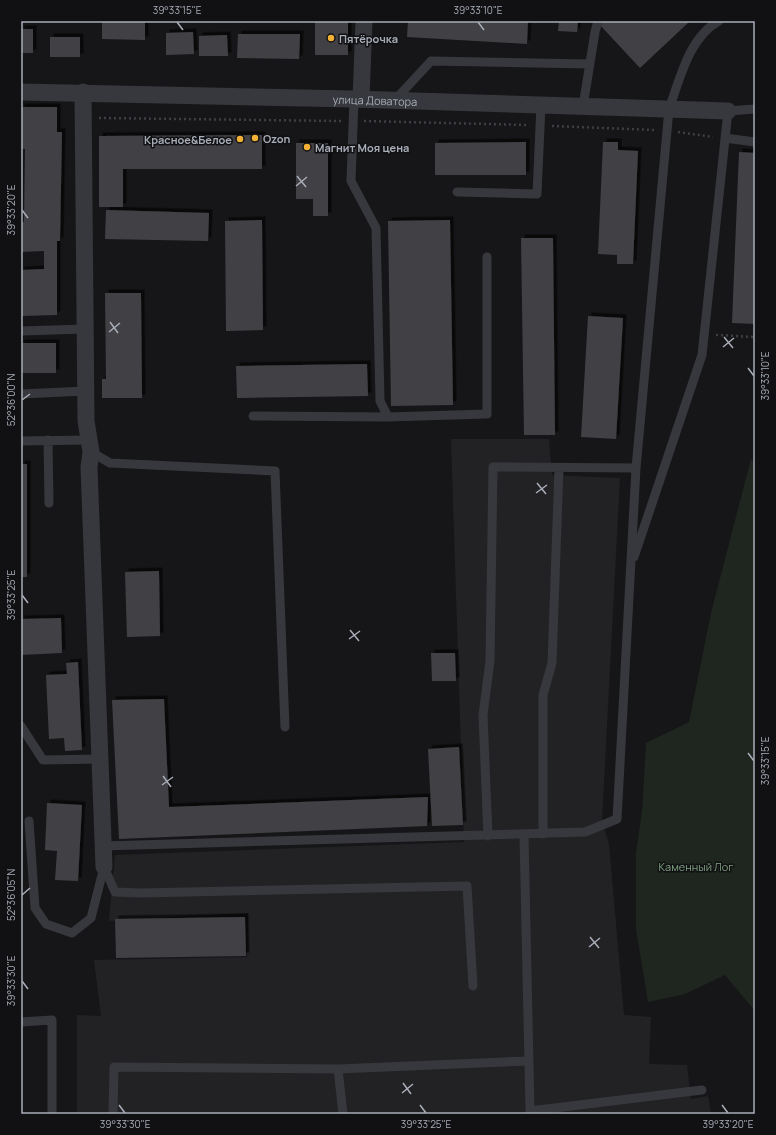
<svg xmlns="http://www.w3.org/2000/svg" width="776" height="1135" font-family="Manrope,sans-serif">
	<style>
		.built { fill: #222225 }
		.green { fill: #1e261f }
		.building { fill: #404145; filter: url(#shadow) }
		.lines { fill: none; stroke-linecap: round; stroke-linejoin: round }
		.path { stroke: #3d3f44; stroke-width: 2.5; stroke-dasharray: 2 3; stroke-linecap: butt }
		.lane { stroke: #37383d; stroke-width: 9 }
		.street { stroke: #37383d; stroke-width: 17 }
		.ticks { fill: none; stroke: #a8adb8; stroke-width: 1.5 }
		.poi-dot { fill: #f2b134; stroke: #111113; stroke-width: 1.5 }
		.labels { text-anchor: middle; dominant-baseline: central; stroke-width: 3; stroke-linejoin: round; paint-order: stroke }
		.poi-label { font-size: 11px; font-weight: bold; fill: #a8adb8; stroke: #111113; text-anchor: start }
		.street-label { font-size: 11px; fill: #a8adb8; stroke: #111113 }
		.park-label { font-size: 11px; fill: #7fa381; stroke: #111113 }
		.neatline { fill: none; stroke: #a8adb8; stroke-width: 1.5 }
		.ticks-label { font-size: 10px; text-anchor: middle; fill: #a8adb8 }
	</style>
	<defs>
		<filter id="shadow"><feDropShadow dx="3.5" dy="-3.5" stdDeviation="0" flood-color="#0009"/></filter>
	</defs>
	<rect width="100%" height="100%" fill="#161618"/>
	<path class="built" d="M 451,439 L 549,439 L 552,475 L 620,478 L 602,821 L 609,844 L 624,1015 L 651,1017 L 649,1064 L 687,1065 L 691,1099 L 708,1096 L 711,1114 L 77,1114 L 77,1015 L 101,1016 L 94,960 L 247,957 L 248,913 L 109,921 L 115,855 L 464,842 Z"/>
	<path class="green" d="M 751,459 L 755,464 L 755,1011 L 725,975 L 685,994 L 648,1002 L 636,929 L 636,852 L 642,812 L 646,743 L 689,722 L 711,613 Z"/>
	<path class="building" d="M 102,21 L 145,21 L 145,40 L 102,39 Z
		M 315,21 L 348,21 L 348,55 L 315,55 Z
		M 408,21 L 528,21 L 527,44 L 407,37 Z
		M 559,21 L 578,21 L 577,32 L 558,31 Z
		M 602,21 L 690,21 L 640,68 L 599,24 Z
		M 21,29 L 33,29 L 33,53 L 21,53 Z
		M 193,32 L 194,54 L 166,55 L 166,33 Z
		M 238,34 L 300,34 L 299,59 L 237,58 Z
		M 227,35 L 228,56 L 199,56 L 199,36 Z
		M 50,37 L 80,37 L 80,57 L 50,57 Z
		M 21,107 L 57,107 L 57,132 L 62,132 L 60,241 L 57,241 L 57,315 L 21,316 L 21,270 L 44,269 L 44,251 L 21,252 L 21,222 L 24,222 L 25,149 L 21,149 Z
		M 262,135 L 262,169 L 123,169 L 123,207 L 99,207 L 99,136 Z
		M 526,142 L 526,175 L 435,175 L 435,143 Z
		M 603,142 L 618,142 L 618,150 L 638,151 L 633,264 L 617,264 L 617,255 L 598,254 Z
		M 296,143 L 328,143 L 328,216 L 313,216 L 313,199 L 296,199 Z
		M 739,152 L 755,153 L 755,324 L 732,323 Z
		M 106,210 L 209,213 L 208,241 L 105,239 Z
		M 262,220 L 263,330 L 226,331 L 225,221 Z
		M 450,220 L 453,405 L 391,406 L 388,221 Z
		M 521,238 L 553,238 L 555,435 L 524,435 Z
		M 105,293 L 141,293 L 142,398 L 102,398 L 102,379 L 106,379 Z
		M 588,316 L 623,318 L 616,439 L 581,437 Z
		M 21,343 L 56,343 L 56,373 L 21,373 Z
		M 367,364 L 368,396 L 237,398 L 236,366 Z
		M 21,464 L 27,464 L 27,577 L 21,577 Z
		M 159,571 L 160,636 L 127,637 L 125,572 Z
		M 61,618 L 62,653 L 21,655 L 21,619 Z
		M 431,653 L 455,653 L 456,681 L 432,681 Z
		M 78,662 L 82,750 L 65,751 L 64,738 L 49,739 L 46,675 L 67,674 L 66,663 Z
		M 164,699 L 169,807 L 428,797 L 427,826 L 119,839 L 112,700 Z
		M 459,747 L 463,825 L 432,826 L 428,749 Z
		M 47,803 L 82,805 L 78,881 L 55,880 L 57,851 L 45,850 Z
		M 245,917 L 246,956 L 116,958 L 115,919 Z"/>
	<g class="lines">
		<path class="path" d="M 99,118 L 341,121
			M 364,121 L 527,125
			M 552,126 L 655,130
			M 678,132 L 713,137
			M 716,335 L 755,337"/>
		<path class="lane" d="M 354,99 L 351,181 L 376,228 L 380,401 L 388,417
			M 395,100 L 431,61 L 590,64
			M 583,106 L 595,32 L 598,21
			M 725,138 L 755,142
			M 457,192 L 537,194 L 541,105
			M 21,331 L 85,329
			M 21,394 L 86,391
			M 253,416 L 388,417 L 487,414 L 487,257
			M 48,440 L 49,503
			M 21,441 L 89,440
			M 91,452 L 110,463 L 275,471 L 285,727
			M 634,557 L 702,355 L 728,111 L 755,109
			M 21,726 L 43,760 L 100,759
			M 29,821 L 35,908 L 46,924 L 72,933 L 91,918 L 104,867
			M 543,834 L 543,695 L 552,663 L 559,468
			M 524,835 L 530,1111 L 702,1090
			M 488,836 L 483,715 L 490,661 L 493,467 L 636,468 L 669,109 C 680,79 689,37 719,21
			M 103,846 L 585,832 L 617,819 L 636,468
			M 104,867 L 115,892 L 140,893 L 467,886 L 473,986
			M 21,1022 L 52,1020 L 52,1114
			M 338,1069 L 343,1114
			M 113,1114 L 114,1067 L 338,1069 L 528,1061"/>
		<g class="street">
			<path id="s1" d="M 21,92 L 354,99 L 728,111"/>
			<path d="M 83,92 L 86,421 L 91,452 L 89,467 L 104,867"/>
			<path d="M 361,99 L 364,21"/>
		</g>
	</g>
	<path class="ticks" d="M 177,22 L 183,30M 478,22 L 484,30M 297,176 L 306,187M 296,186 L 307,177M 22,210 L 28,218M 110,322 L 118,333M 109,332 L 120,323M 724,337 L 733,348M 723,347 L 734,338M 748,368 L 754,376M 22,400 L 30,394M 537,483 L 546,494M 536,493 L 547,485M 22,595 L 28,603M 350,630 L 359,641M 349,639 L 360,631M 748,753 L 754,761M 163,776 L 171,787M 162,785 L 173,777M 22,895 L 30,888M 590,937 L 599,948M 589,947 L 600,938M 22,981 L 28,989M 403,1083 L 411,1094M 402,1093 L 413,1084M 119,1105 L 125,1113M 420,1105 L 426,1113M 722,1105 L 728,1113"/>
	<g class="poi-dot">
		<circle cx="331" cy="38" r="4"/>
		<circle cx="255" cy="138" r="4"/>
		<circle cx="240" cy="139" r="4"/>
		<circle cx="307" cy="147" r="4"/>
	</g>
	<g class="labels">
		<g class="poi-label">
			<text x="339" y="38">Пятёрочка</text>
			<text x="263" y="138">Ozon</text>
			<text x="232" y="139" text-anchor="end">Красное&amp;Белое</text>
			<text x="315" y="147">Магнит Моя цена</text>
		</g>
		<g class="street-label">
			<text stroke="none"><textPath href="#s1" startOffset="354">улица Доватора</textPath></text>
		</g>
		<g class="park-label">
			<text x="696" y="866">Каменный Лог</text>
		</g>
	</g>
	<rect width="776" height="1135" fill="none" stroke="#111113" stroke-width="44"/>
	<rect x="22" y="22" width="732" height="1091" class="neatline"/>
	<g class="ticks-label">
		<text x="177" y="14">39°33'15"E</text>
		<text x="478" y="14">39°33'10"E</text>
		<text transform="translate(11 210) rotate(-90)" y="4">39°33'20"E</text>
		<text transform="translate(765 376) rotate(-90)" y="4">39°33'10"E</text>
		<text transform="translate(11 400) rotate(-90)" y="4">52°36'00"N</text>
		<text transform="translate(11 595) rotate(-90)" y="4">39°33'25"E</text>
		<text transform="translate(765 761) rotate(-90)" y="4">39°33'15"E</text>
		<text transform="translate(11 895) rotate(-90)" y="4">52°36'05"N</text>
		<text transform="translate(11 981) rotate(-90)" y="4">39°33'30"E</text>
		<text x="125" y="1128">39°33'30"E</text>
		<text x="426" y="1128">39°33'25"E</text>
		<text x="728" y="1128">39°33'20"E</text>
	</g>
</svg>
